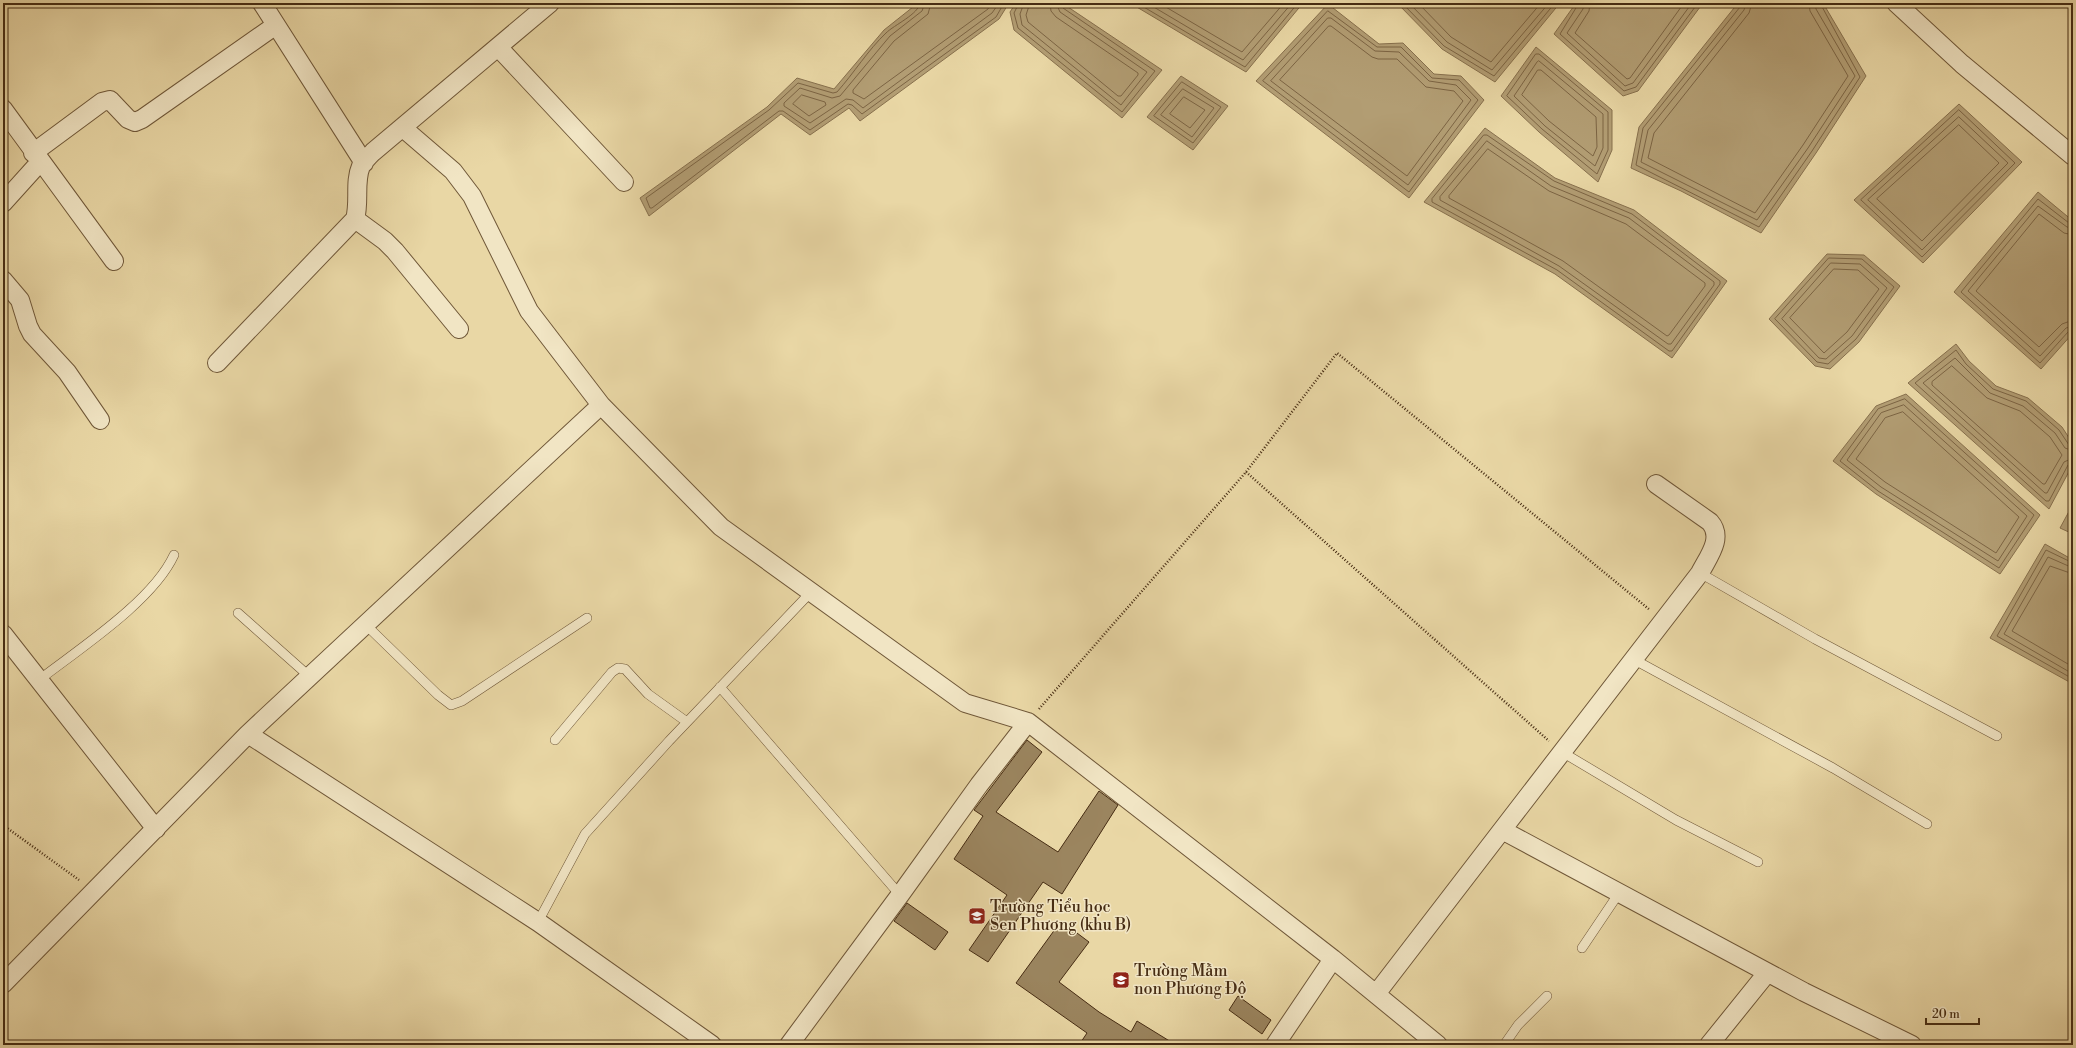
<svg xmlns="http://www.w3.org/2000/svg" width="2076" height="1048" font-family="'Libre Bodoni',serif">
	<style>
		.water { fill: #b29d73; stroke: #87704d }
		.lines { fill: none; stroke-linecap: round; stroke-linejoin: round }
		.shore { stroke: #7c6443; stroke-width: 1 }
		.building { fill: #9b855f; stroke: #462c13 }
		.service-casing { stroke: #6f5738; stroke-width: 10 }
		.minor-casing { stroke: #6f5738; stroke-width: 20 }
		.path { stroke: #462c13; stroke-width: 2.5; stroke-dasharray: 1 2; stroke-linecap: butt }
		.service { stroke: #f1e5c4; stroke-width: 9 }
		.minor { stroke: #f1e5c4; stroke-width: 18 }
		.labels { text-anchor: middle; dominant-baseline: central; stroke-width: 3; stroke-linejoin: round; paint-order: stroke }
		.poi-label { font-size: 16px; fill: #462c13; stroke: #f1e5c4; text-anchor: start }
	</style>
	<rect width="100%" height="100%" fill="#e9d7a5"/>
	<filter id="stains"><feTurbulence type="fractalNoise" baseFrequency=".005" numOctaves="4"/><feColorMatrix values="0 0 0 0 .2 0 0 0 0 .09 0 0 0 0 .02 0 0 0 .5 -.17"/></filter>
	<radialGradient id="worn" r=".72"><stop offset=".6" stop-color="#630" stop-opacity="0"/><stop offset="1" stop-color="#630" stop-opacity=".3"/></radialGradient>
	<path class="water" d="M 918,3 L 1009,3 L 999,19 L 860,121 L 849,108 L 810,135 L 781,114 L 649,216 L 640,198 L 767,107 L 797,78 L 834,89 L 884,30 Z
		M 1016,3 L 1062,3 L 1162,70 L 1122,118 L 1014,30 L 1010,12 Z
		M 1130,3 L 1303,3 L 1246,72 Z
		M 1397,3 L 1560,3 L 1495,82 L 1442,49 Z
		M 1576,3 L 1703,3 L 1638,91 L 1623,96 L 1554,34 Z
		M 1738,3 L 1823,3 L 1866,76 L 1816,153 L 1761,233 L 1681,191 L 1631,168 L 1639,127 Z
		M 1328,4 L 1379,44 L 1403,43 L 1434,74 L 1461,76 L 1484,100 L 1409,198 L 1256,81 Z
		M 1536,47 L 1612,110 L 1612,150 L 1598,182 L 1539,132 L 1501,96 Z
		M 1181,76 L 1228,106 L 1193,150 L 1147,117 Z
		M 1959,104 L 2022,162 L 1923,263 L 1854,200 Z
		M 1485,128 L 1555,178 L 1634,210 L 1727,281 L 1672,358 L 1555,274 L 1424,202 Z
		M 2038,192 L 2073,221 L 2073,333 L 2041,369 L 1954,292 Z
		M 1827,254 L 1864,255 L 1900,286 L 1859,342 L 1830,369 L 1815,366 L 1769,319 Z
		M 1956,344 L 1969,361 L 1996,386 L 2028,398 L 2062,427 L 2073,444 L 2073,464 L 2049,509 L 1908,383 Z
		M 1906,394 L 2040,515 L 2000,574 L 1876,494 L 1833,461 L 1876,406 Z
		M 2073,504 L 2073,534 L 2060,528 Z
		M 2045,544 L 2073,560 L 2073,684 L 1990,638 Z"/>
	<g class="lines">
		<path class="shore" d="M 920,3 C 919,14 894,25 886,33 C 868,50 854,73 837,92 L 833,93 L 798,83 L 769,110 L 646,198 L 650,208 L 652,208 L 779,111 L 783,111 L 810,130 L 848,104 L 852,105 L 862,114 L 996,17 L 1004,3
			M 925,3 L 922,11 L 890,36 L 840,96 L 832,98 L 800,88 L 784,103 L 784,106 L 810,123 L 846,99 L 853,100 L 863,108 L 992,13 L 999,3
			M 931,3 L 928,14 L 894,41 L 853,90 L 853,93 L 864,99 L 988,9 L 991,3
			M 1019,3 L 1014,13 L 1018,28 L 1122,112 L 1155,71 L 1063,8 L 1061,3
			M 1024,3 L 1020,14 L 1022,25 L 1121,105 L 1147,72 L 1060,12 L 1056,3
			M 1030,3 L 1026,15 L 1028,22 L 1118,96 L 1121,96 L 1138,75 L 1138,73 L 1056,17 L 1051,11 L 1050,3
			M 1137,3 L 1245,67 L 1298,3
			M 1147,3 L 1243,60 L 1292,3
			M 1159,3 L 1242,52 L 1284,3
			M 1402,3 L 1444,46 L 1494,76 L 1555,3
			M 1409,3 L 1447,42 L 1492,70 L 1549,3
			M 1418,3 L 1451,37 L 1491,62 L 1541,3
			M 1579,3 L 1560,34 L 1624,91 L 1636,87 L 1698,3
			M 1584,3 L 1583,9 L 1567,33 L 1625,86 L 1633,83 L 1692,3
			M 1590,3 L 1589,11 L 1575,33 L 1627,79 L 1630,78 L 1684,3
			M 1741,3 L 1740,7 L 1643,128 L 1636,165 L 1759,227 L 1812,151 L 1860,77 L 1820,3
			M 1746,3 L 1744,10 L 1648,130 L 1641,162 L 1757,220 L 1808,148 L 1855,76 L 1816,9 L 1815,3
			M 1752,3 L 1749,13 L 1654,133 L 1648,158 L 1755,213 L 1803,145 L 1848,76 L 1810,11 L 1809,3
			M 1328,11 L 1377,47 L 1401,47 L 1432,78 L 1459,80 L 1478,100 L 1409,192 L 1263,81 Z
			M 1328,18 L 1331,18 L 1375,51 L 1399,52 L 1429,81 L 1456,85 L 1471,100 L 1408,185 L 1271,81 Z
			M 1329,26 L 1331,26 L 1372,57 L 1378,59 L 1397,59 L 1426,87 L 1454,91 L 1463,101 L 1407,176 L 1280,80 Z
			M 1536,54 L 1539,54 L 1608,112 L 1608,150 L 1597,174 L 1542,129 L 1507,96 Z
			M 1539,61 L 1603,114 L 1603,148 L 1595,166 L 1545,126 L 1514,96 L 1537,62 Z
			M 1538,70 L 1541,70 L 1596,117 L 1597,147 L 1593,156 L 1549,121 L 1522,95 Z
			M 1182,82 L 1221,107 L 1193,143 L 1154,116 Z
			M 1183,89 L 1214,108 L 1192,137 L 1161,115 Z
			M 802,95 L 825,102 L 826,105 L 809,116 L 793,104 Z
			M 1184,97 L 1205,110 L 1190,128 L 1170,114 Z
			M 1959,110 L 2015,163 L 1922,257 L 1861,200 Z
			M 1959,117 L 2008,163 L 1922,250 L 1868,200 Z
			M 1959,125 L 1999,163 L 1922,241 L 1877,199 Z
			M 1484,135 L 1487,135 L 1554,181 L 1632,214 L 1720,281 L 1720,284 L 1672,351 L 1669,351 L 1557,270 L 1432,202 L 1432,199 Z
			M 1487,141 L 1551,186 L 1629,218 L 1714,282 L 1714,285 L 1671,344 L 1668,344 L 1559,266 L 1440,200 L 1440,197 Z
			M 1488,149 L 1549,191 L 1626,224 L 1705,283 L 1705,286 L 1669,335 L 1667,336 L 1563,261 L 1449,198 L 1449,196 Z
			M 2073,224 L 2069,223 L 2038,199 L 1961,292 L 2040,363 L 2068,332 L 2073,331
			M 2073,229 L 2067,227 L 2038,206 L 1968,291 L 2040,356 L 2066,328 L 2073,326
			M 2073,235 L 2064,233 L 2039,214 L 1976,291 L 2039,347 L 2062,324 L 2073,320
			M 1829,258 L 1862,259 L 1894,287 L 1856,339 L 1828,364 L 1817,362 L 1775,319 Z
			M 1831,263 L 1860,264 L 1887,288 L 1852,336 L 1826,359 L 1819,358 L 1782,319 Z
			M 1834,269 L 1858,270 L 1879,289 L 1847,332 L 1824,353 L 1790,318 Z
			M 1952,366 L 1987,398 L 2020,411 L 2050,437 L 2062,455 L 2045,484 L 2043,484 L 1932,385 L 1932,382 Z
			M 1905,399 L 2034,515 L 1999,568 L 1878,491 L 1840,461 L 1878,409 Z
			M 1904,405 L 2027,516 L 1998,561 L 1881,487 L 1847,460 L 1881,413 Z
			M 1903,412 L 2019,517 L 1996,553 L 1885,482 L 1856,459 L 1885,418 Z
			M 2073,446 L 2069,445 L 2059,430 L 2026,401 L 1993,389 L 1966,364 L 1956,350 L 1915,383 L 2046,501 L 2049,501 L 2068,465 L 2073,463
			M 2073,451 L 2065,448 L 2055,433 L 2023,406 L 1990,393 L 1955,358 L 1923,383 L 2045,493 L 2047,493 L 2064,462 L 2073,458
			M 2073,563 L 2046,550 L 1997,636 L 2073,679
			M 2073,568 L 2048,557 L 2004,634 L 2073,674
			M 2073,574 L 2050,566 L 2012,631 L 2073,667"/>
	</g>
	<path class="building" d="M 1027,740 L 1042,752 L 996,812 L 1058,852 L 1099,791 L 1118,805 L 1062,894 L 1043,882 L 988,962 L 969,950 L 1007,895 L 954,859 L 983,816 L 974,810 Z
		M 907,903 L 948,932 L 935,950 L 894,921 Z
		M 1061,921 L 1089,942 L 1059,982 L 1099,1012 L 1131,1032 L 1137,1021 L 1176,1045 L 1079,1045 L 1087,1033 L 1016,983 Z
		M 1238,996 L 1271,1020 L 1262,1034 L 1229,1010 Z"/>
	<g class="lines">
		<g class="service-casing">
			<path id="service" d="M 1700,573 L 1815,639 L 1997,736
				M 238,613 L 310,677
				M 366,625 L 438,695 L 451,705 L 462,701 L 587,618
				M 1633,659 L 1833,768 L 1927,824
				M 39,680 C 79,649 153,601 174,555
				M 720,687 L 900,895
				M 555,740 L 612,672 L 618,668 L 625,669 L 648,694 L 687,722
				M 1562,752 L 1676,820 L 1758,862
				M 538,922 L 585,834 L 669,741 L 811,592
				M 1582,948 L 1619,893
				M 1504,1045 L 1518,1025 L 1547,996"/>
		</g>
		<g class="minor-casing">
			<path id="minor" d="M 262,3 L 364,163
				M 1896,3 L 1962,64 L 2073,156
				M 498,47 L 624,182
				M 3,109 L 114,261
				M 403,128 L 453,171 L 472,196 L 529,311 L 601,405
				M 33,153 L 102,102 L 110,100 L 128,119 L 135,122 L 142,119 L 276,25
				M 3,203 L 40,162
				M 355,219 L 385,241 L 395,251 L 459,329
				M 3,280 L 20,300 L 28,326 L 32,334 L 67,372 L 100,420
				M 217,363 L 355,219 C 360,202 354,182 361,166 C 364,161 369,156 373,152 L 550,3
				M 3,634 L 156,829
				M 248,734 L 538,922 L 712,1045
				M 1502,830 L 1700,573 C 1708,557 1724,538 1710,522 L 1656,484
				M 3,984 L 248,734 L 601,405 L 721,527 L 965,703 L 1028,722 L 1333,959 L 1438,1045
				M 1376,994 L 1502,830 L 1804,992 L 1912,1045
				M 789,1045 L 900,895 L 979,785 L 1028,722
				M 1275,1045 L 1333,959
				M 1709,1045 L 1767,973"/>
		</g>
		<path class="path" d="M 1246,472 L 1549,741
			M 1039,709 L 1246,472 L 1337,353 L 1650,610
			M 3,825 L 79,880"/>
		<use href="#service" class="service"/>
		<use href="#minor" class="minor"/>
	</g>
	<defs>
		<g id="school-square" transform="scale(0.9)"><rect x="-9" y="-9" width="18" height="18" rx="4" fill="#8f2418" stroke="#f1e5c4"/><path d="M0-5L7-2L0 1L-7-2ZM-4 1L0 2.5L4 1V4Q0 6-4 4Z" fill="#fff"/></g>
	</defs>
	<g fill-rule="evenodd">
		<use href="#school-square" x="977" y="916"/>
		<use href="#school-square" x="1121" y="980"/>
	</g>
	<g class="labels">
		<g class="poi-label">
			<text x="990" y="907">Trường Tiểu học<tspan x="990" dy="18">Sen Phương (khu B)</tspan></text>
			<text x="1134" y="971">Trường Mầm<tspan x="1134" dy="18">non Phương Độ</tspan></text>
		</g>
	</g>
	<rect width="2076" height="1048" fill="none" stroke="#e9d7a5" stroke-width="16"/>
	<rect x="4" y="4" width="2068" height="1040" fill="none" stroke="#462c13" stroke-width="2"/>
	<rect x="8" y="8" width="2060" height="1032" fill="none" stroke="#462c13"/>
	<path d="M1926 1018v6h53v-6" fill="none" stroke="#462c13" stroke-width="2"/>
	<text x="1932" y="1018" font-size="12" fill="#462c13" stroke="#f1e5c4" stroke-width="3" paint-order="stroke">20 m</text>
	<rect width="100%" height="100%" filter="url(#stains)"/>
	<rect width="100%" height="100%" fill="url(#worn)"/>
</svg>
